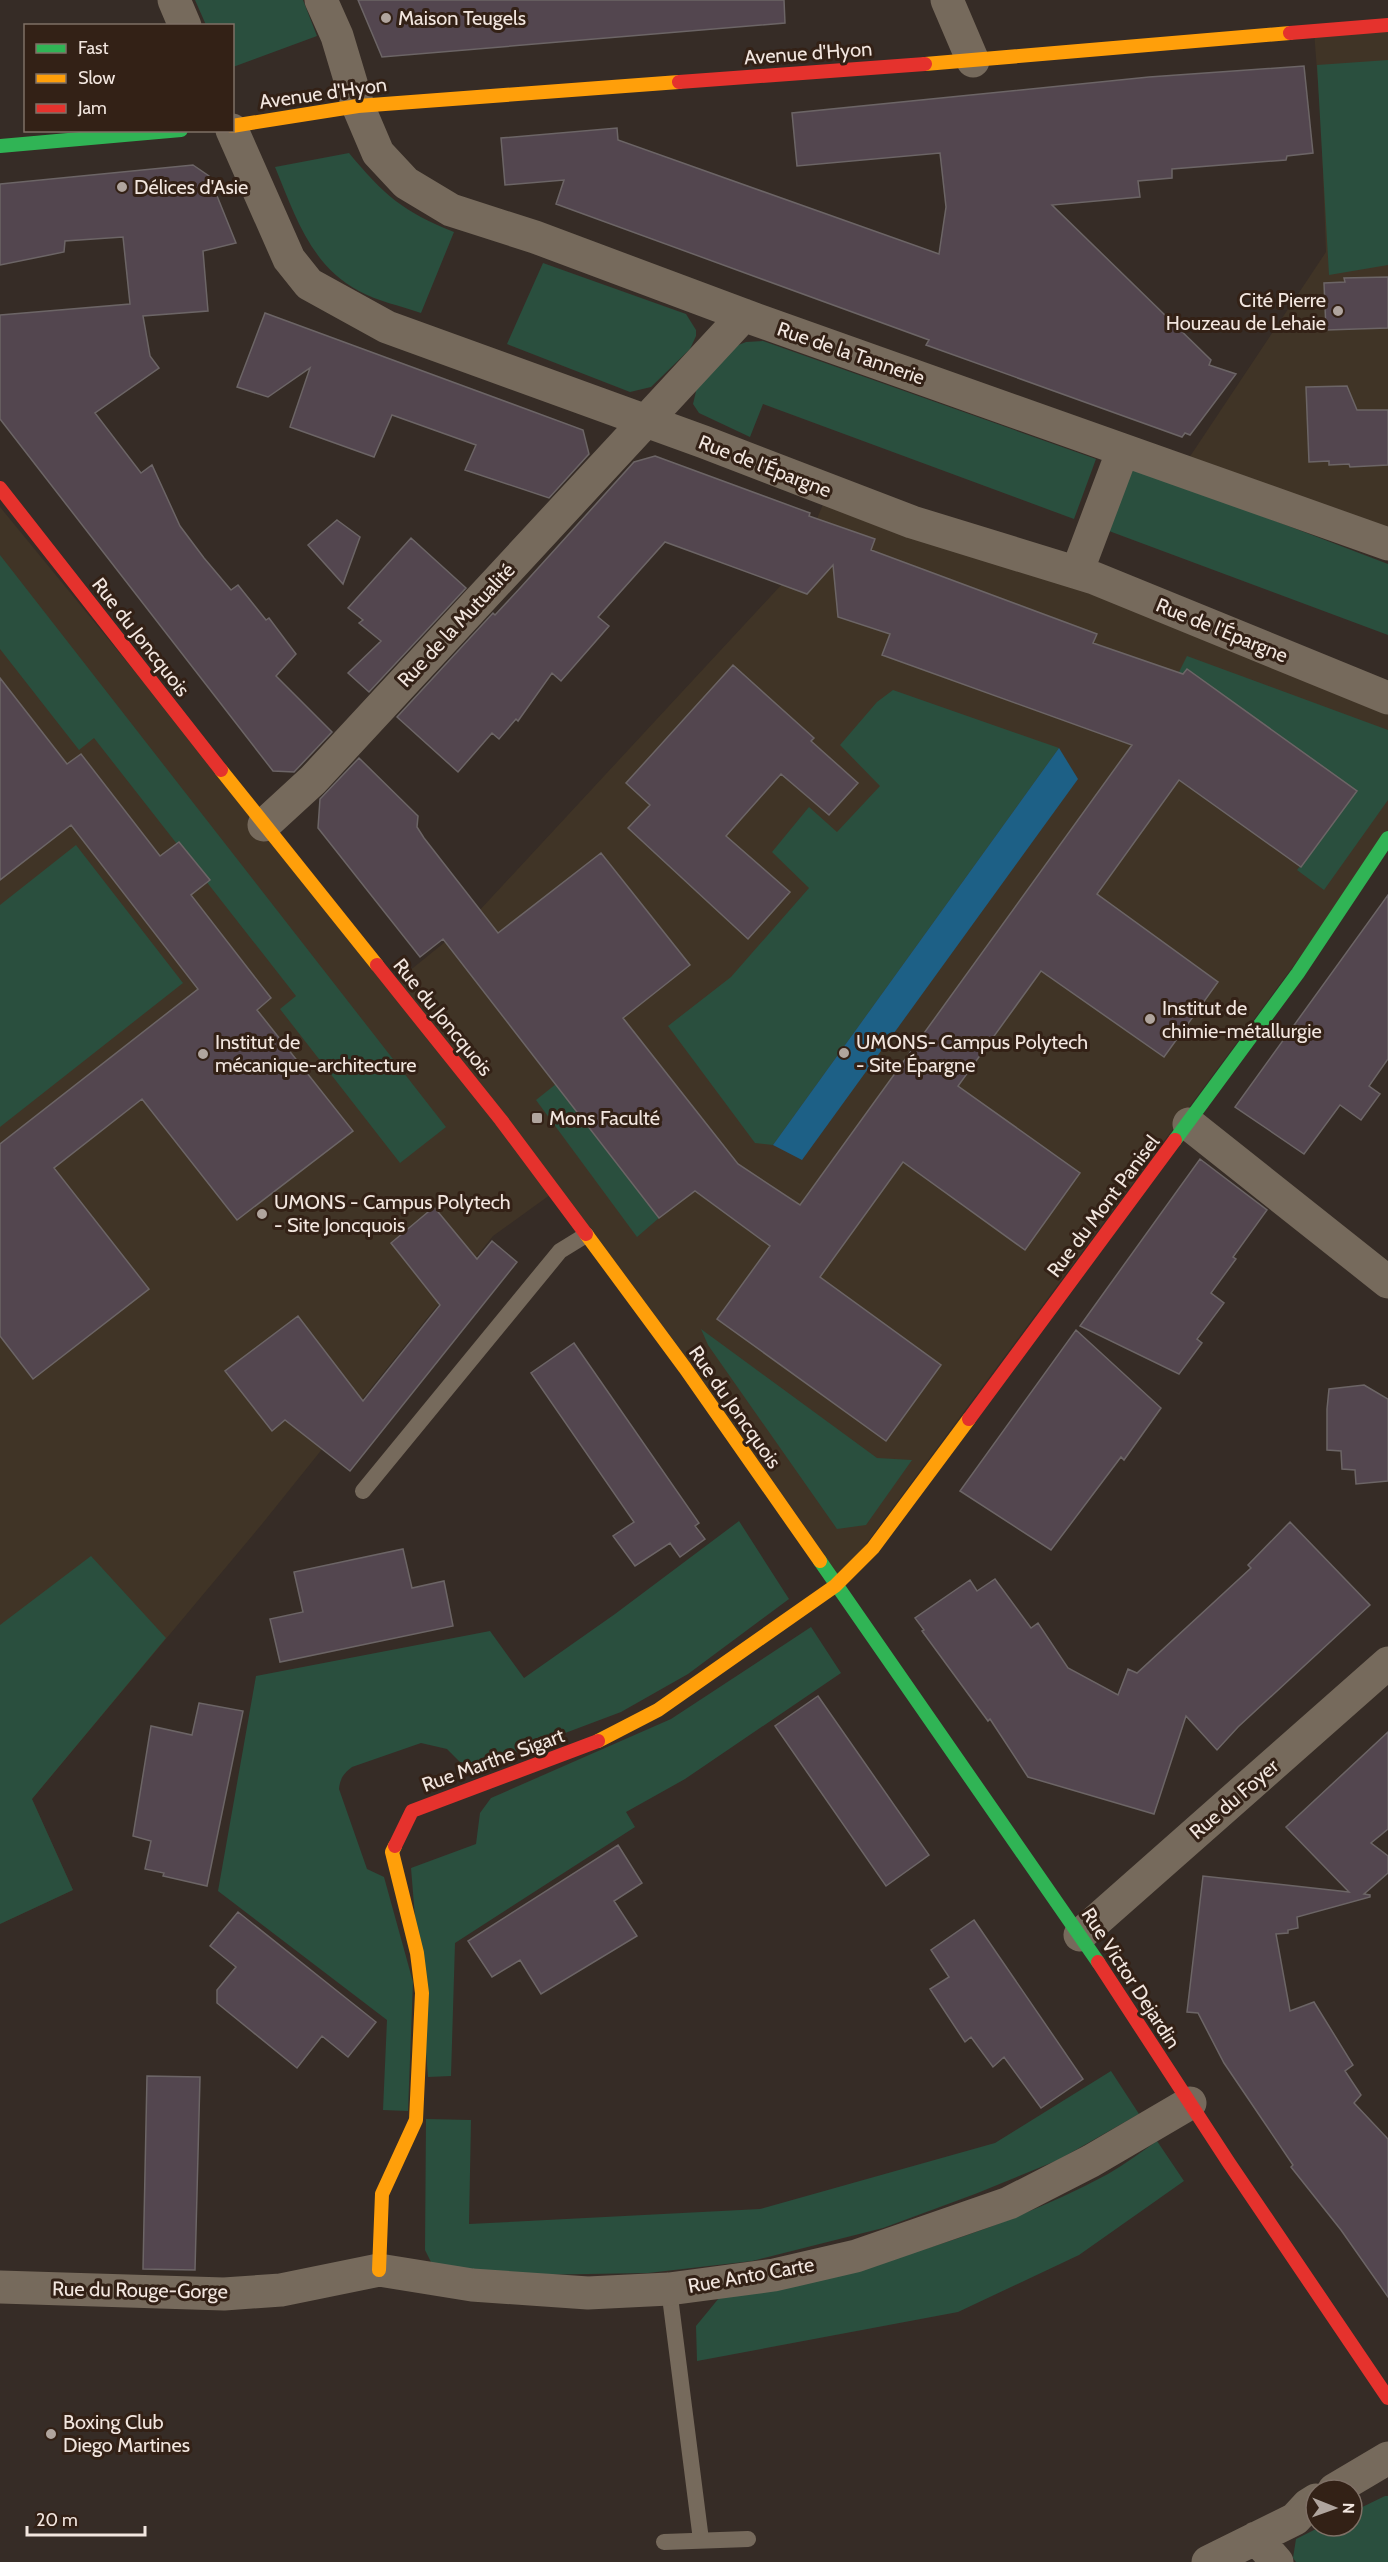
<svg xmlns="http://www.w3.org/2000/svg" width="1388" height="2562" font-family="Cabin,sans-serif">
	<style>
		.commercial { fill: #403426 }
		.green { fill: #2a4f3e }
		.water { fill: #1d6086 }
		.building { fill: #53464f; stroke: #6c6566; stroke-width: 1.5 }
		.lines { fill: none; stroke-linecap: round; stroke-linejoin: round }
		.lane { stroke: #766a5c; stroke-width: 16 }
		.street { stroke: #766a5c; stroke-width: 33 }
		.fast { stroke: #30b455; stroke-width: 14 }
		.slow { stroke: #ff9f0a; stroke-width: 14 }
		.jam { stroke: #e5322d; stroke-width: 14 }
		.poi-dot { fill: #b0a59e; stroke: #332116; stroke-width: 2 }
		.labels { text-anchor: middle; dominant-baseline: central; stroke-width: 6; stroke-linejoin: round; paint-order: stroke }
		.poi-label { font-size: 20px; fill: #f2e6df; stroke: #332116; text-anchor: start }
		.street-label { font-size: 20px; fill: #f2e6df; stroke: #332116 }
	</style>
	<rect width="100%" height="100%" fill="#362c26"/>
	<path class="commercial" d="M 1388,25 L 1388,544 L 1181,470 L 1326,252 L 1321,122 L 1314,31 Z
		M 829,490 L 1388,698 L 1388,838 L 835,1586 L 554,1192 L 493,1236 L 262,1524 L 32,1799 L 73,1890 L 0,1924 L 0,507 L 392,985 L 466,925 L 796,569 Z"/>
	<path class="green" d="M 195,0 L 303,0 L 317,36 L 233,67 L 232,26 L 206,25 Z
		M 1388,60 L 1388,265 L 1329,275 L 1317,65 Z
		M 349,153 C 383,194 403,212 454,232 L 421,313 C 401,306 377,301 359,291 C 310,265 295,215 275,167 Z
		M 543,263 L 686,314 L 696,330 L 696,336 L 690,349 L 651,387 L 630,392 L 507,344 Z
		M 763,341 L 1096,459 L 1074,519 L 763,404 L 750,437 L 699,413 L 693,404 L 697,387 L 736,346 L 746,342 Z
		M 1133,467 L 1388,564 L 1388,635 L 1109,531 Z
		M 0,555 L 446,1127 L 400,1163 L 280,1009 L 296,996 L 94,738 L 79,750 L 0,649 Z
		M 1187,656 L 1388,730 L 1388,800 L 1324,890 L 1297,870 L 1349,802 L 1177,676 Z
		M 893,690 L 1059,748 L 773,1145 L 755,1143 L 668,1026 L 731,977 L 809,888 L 772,852 L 809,807 L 837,832 L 880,786 L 840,745 L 877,702 Z
		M 76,845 L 183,983 L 0,1127 L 0,905 Z
		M 556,1084 L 659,1218 L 637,1237 L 536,1100 Z
		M 701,1329 L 877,1458 L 912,1460 L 866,1525 L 837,1529 L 708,1345 Z
		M 739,1521 L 789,1599 L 688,1674 L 621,1712 L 488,1762 L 460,1762 L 447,1749 L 421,1743 L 352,1767 C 343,1774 340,1779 339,1789 L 367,1869 L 384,1877 L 413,1982 L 408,2111 L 383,2110 L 387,2020 L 218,1891 L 256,1676 L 490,1631 L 524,1678 L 615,1614 Z
		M 91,1556 L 166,1638 L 32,1799 L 73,1890 L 0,1924 L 0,1625 Z
		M 811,1627 L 841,1673 L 685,1779 L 626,1812 L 635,1827 L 455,1943 L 451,2076 L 428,2077 L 411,1868 L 476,1844 L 480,1813 L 491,1798 L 671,1719 Z
		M 1111,2071 L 1139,2114 L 1058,2160 L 975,2194 L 883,2228 L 752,2261 L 648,2273 L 526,2275 L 434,2268 L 425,2250 L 426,2119 L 471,2120 L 469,2224 L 760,2209 L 995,2143 Z
		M 1157,2141 L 1184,2181 L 1079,2255 L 958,2312 L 697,2361 L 696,2326 L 719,2298 C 853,2273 986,2239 1108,2174 C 1125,2164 1141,2152 1157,2141 Z
		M 1385,2496 L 1388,2496 L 1388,2562 L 1296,2562 L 1293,2558 L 1296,2539 L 1322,2526 L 1352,2526 L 1352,2512 Z"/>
	<path class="water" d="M 1059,748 L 1078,779 L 802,1160 L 773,1145 Z"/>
	<path class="building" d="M 358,0 L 784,0 L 785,23 L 382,57 Z
		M 1304,66 L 1313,153 L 1287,156 L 1286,160 L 1172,169 L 1172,178 L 1138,181 L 1140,197 L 1052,205 L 1211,360 L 1209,365 L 1236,374 L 1190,435 L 1185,433 L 1182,437 L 926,345 L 929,340 L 556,204 L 564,180 L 505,185 L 501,138 L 617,128 L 618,140 L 939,254 L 946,207 L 940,153 L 797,166 L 792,113 L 1149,77 Z
		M 193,165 L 209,176 L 236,243 L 203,251 L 208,311 L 143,316 L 150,356 L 159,368 L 95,413 L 141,473 L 152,465 L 180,526 L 204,558 L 231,590 L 238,585 L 266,620 L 269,618 L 296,654 L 276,676 L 332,732 L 294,772 L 273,771 L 0,419 L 0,315 L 130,304 L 123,237 L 65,241 L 64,252 L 0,265 L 0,184 Z
		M 1388,277 L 1388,328 L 1326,330 L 1324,283 L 1345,282 L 1344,278 Z
		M 265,313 L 583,430 L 589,454 L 549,498 L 465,470 L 476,445 L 392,415 L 374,457 L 290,427 L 310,368 L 268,397 L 237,387 Z
		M 1347,386 L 1357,410 L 1388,410 L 1388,465 L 1350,467 L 1349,464 L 1329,465 L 1329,461 L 1309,462 L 1306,387 Z
		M 655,456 L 810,513 L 809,516 L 875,539 L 871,550 L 1097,634 L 1093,643 L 1183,674 L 1187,669 L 1357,791 L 1301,867 L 1179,780 L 1097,894 L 1218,982 L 1164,1057 L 1041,971 L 958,1086 L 1080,1173 L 1025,1250 L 903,1162 L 820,1277 L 941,1365 L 886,1441 L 717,1319 L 770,1246 L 695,1191 L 659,1218 L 443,939 L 420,957 L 318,828 L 320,799 L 359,758 L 418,816 L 417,827 L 424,838 L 498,933 L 601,853 L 690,965 L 623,1018 L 738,1164 L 800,1205 L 1132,745 L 882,655 L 890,634 L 838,617 L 833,565 L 807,594 L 665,542 L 598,617 L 609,626 L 561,681 L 552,673 L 518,721 L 516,719 L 499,739 L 492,733 L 458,772 L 397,717 L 493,613 L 495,615 L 521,587 L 634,462 Z
		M 337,520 L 360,537 L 343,584 L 308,545 Z
		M 411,538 L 466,588 L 369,692 L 348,673 L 381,641 L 359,623 L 363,620 L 348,608 Z
		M 733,665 L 814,738 L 811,741 L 858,783 L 829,815 L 781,774 L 726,836 L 790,892 L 748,939 L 628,828 L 650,805 L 626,783 Z
		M 0,678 L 67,764 L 81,754 L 160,856 L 179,842 L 210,880 L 191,895 L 271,998 L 257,1010 L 353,1131 L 237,1220 L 142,1099 L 54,1168 L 149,1289 L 33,1379 L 0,1336 L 0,1144 L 198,989 L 71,825 L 0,880 Z
		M 1388,895 L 1388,1059 L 1369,1086 L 1380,1094 L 1361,1120 L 1340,1105 L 1304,1154 L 1235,1107 Z
		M 1200,1159 L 1267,1210 L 1233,1257 L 1236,1259 L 1211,1293 L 1224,1303 L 1197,1339 L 1202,1343 L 1179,1374 L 1080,1326 Z
		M 434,1207 L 477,1259 L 492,1241 L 517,1262 L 350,1471 L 285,1420 L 272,1431 L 225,1371 L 298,1316 L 363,1401 L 440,1305 L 391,1243 Z
		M 1076,1330 L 1161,1408 L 1124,1460 L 1121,1457 L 1051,1550 L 960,1491 Z
		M 574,1343 L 699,1523 L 695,1526 L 705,1539 L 680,1557 L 670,1543 L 635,1566 L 613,1536 L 634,1522 L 531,1373 Z
		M 1364,1385 L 1388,1399 L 1388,1481 L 1356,1484 L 1355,1470 L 1342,1469 L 1341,1451 L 1327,1450 L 1327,1409 L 1329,1389 Z
		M 1290,1522 L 1370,1605 L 1238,1727 L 1217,1750 L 1186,1716 L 1154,1814 L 1028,1777 L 990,1719 L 988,1721 L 922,1631 L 924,1630 L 915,1618 L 970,1580 L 977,1591 L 995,1579 L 1031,1628 L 1038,1623 L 1068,1668 L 1118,1695 L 1128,1669 L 1137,1673 L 1251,1568 L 1248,1565 Z
		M 403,1549 L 412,1588 L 444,1581 L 453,1626 L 280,1662 L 270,1619 L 303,1612 L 294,1572 Z
		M 818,1696 L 929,1855 L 886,1886 L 775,1726 Z
		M 199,1703 L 243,1711 L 207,1886 L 163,1876 L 164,1873 L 145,1869 L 151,1841 L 133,1836 L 151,1726 L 192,1735 Z
		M 1388,1732 L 1388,1829 L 1371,1843 L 1388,1856 L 1388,1873 L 1364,1894 L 1370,1895 L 1370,1897 L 1297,1917 L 1298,1928 L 1288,1930 L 1288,1933 L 1276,1934 L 1290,2011 L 1314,2002 L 1353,2065 L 1345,2071 L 1361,2095 L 1354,2103 L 1388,2139 L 1388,2297 L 1341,2230 L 1291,2167 L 1293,2165 L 1224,2063 L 1198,2013 L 1187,2012 L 1203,1876 L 1349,1892 L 1286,1827 Z
		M 618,1845 L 642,1883 L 614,1901 L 637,1936 L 541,1994 L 520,1960 L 492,1977 L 468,1941 Z
		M 238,1912 L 376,2022 L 348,2057 L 322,2036 L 297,2068 L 217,2003 L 217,1990 L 236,1967 L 210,1946 Z
		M 974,1920 L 1083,2079 L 1041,2108 L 1004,2057 L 993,2067 L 971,2037 L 965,2042 L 930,1989 L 949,1977 L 931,1950 Z
		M 147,2076 L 200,2077 L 195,2270 L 143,2269 Z"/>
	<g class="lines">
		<path class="lane" d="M 363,1491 L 560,1251 L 586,1235
			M 669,2289 L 701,2540
			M 664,2542 L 748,2539"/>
		<path class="street" d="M 174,0 L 185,26
			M 321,0 L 337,36 L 358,106 L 378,153 L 406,183 L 451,210 L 535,237 L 757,320 L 1388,544
			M 947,0 L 973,61
			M 232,130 L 289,259 L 309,284 L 387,327 L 704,442 L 912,522 L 1094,578 L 1388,698
			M 1077,572 L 1123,450
			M 264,825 L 313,780 L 744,315
			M 1189,1124 L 1388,1282
			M 1080,1935 L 1388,1663
			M 0,2287 L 224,2294 L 281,2290 L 379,2270 L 472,2285 L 588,2293 L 669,2289 L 774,2275 L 856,2256 L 1009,2203 L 1091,2161 L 1190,2103
			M 1334,2490 L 1388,2458
			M 1256,2538 L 1277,2562
			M 1208,2562 L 1295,2519 L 1308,2505 L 1316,2500"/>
		<path class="fast" d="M 0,146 L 181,130
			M 1175,1140 L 1298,973 L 1388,838
			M 820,1561 L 1098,1962"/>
		<path class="slow" d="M 925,64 L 1290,33
			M 232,126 L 358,106 L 679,82
			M 221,770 L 377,965
			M 586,1234 L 685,1368 L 820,1561
			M 598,1741 L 658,1710 L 835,1586 L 873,1548 L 969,1419
			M 379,2270 L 382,2194 L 416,2120 L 422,1993 L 417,1953 L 392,1852 L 395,1846"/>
		<path class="jam" d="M 1290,33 L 1388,25
			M 679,82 L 925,64
			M 0,488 L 221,770
			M 377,965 L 501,1120 L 586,1234
			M 969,1419 L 1175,1140
			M 395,1846 L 412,1811 L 598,1741
			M 1098,1962 L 1229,2163 L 1388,2398"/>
	</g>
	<g class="poi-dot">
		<circle cx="386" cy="18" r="6"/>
		<circle cx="122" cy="187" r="6"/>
		<circle cx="1338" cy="311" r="6"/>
		<circle cx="1150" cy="1019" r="6"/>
		<circle cx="844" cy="1053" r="6"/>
		<circle cx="203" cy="1054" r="6"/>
		<rect x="531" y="1112" width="12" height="12" rx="3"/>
		<circle cx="262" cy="1214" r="6"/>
		<circle cx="51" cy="2434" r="6"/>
	</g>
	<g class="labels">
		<g class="poi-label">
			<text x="398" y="18">Maison Teugels</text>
			<text x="134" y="187">Délices d'Asie</text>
			<text x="1326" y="300" text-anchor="end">Cité Pierre<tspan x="1326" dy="23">Houzeau de Lehaie</tspan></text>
			<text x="1162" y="1008">Institut de<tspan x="1162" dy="23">chimie-métallurgie</tspan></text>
			<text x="215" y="1042">Institut de<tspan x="215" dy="23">mécanique-architecture</tspan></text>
			<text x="856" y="1042">UMONS- Campus Polytech<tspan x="856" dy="23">- Site Épargne</tspan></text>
			<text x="549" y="1118">Mons Faculté</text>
			<text x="274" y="1202">UMONS - Campus Polytech<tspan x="274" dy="23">- Site Joncquois</tspan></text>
			<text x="63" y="2422">Boxing Club<tspan x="63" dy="23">Diego Martines</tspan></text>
		</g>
		<g class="street-label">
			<text transform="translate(808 53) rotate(-4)">Avenue d'Hyon</text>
			<text transform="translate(323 93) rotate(-8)">Avenue d'Hyon</text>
			<text transform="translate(851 353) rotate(19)">Rue de la Tannerie</text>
			<text transform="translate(765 466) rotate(21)">Rue de l'Épargne</text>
			<text transform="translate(456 625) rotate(-47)">Rue de la Mutualité</text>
			<text transform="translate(1222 630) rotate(22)">Rue de l'Épargne</text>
			<text transform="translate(141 637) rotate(52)">Rue du Joncquois</text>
			<text transform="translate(443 1017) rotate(51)">Rue du Joncquois</text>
			<text transform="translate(1103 1206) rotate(-53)">Rue du Mont Panisel</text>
			<text transform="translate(735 1407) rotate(55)">Rue du Joncquois</text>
			<text transform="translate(493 1760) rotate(-20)">Rue Marthe Sigart</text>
			<text transform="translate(1234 1799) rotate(-41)">Rue du Foyer</text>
			<text transform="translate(1131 1978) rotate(57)">Rue Victor Dejardin</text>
			<text transform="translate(751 2275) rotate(-10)">Rue Anto Carte</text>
			<text transform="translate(140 2290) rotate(1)">Rue du Rouge-Gorge</text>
		</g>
	</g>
	<rect x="24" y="24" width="210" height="108" fill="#332116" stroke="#7f7066" stroke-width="1.5"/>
	<rect x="36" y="44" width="30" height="9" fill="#30b455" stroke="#7f7066" stroke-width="1.5"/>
	<text x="78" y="54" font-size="18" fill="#f2e6df">Fast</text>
	<rect x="36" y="74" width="30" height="9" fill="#ff9f0a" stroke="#7f7066" stroke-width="1.5"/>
	<text x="78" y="84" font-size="18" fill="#f2e6df">Slow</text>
	<rect x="36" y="104" width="30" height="9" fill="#e5322d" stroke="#7f7066" stroke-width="1.5"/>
	<text x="78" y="114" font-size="18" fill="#f2e6df">Jam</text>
	<g transform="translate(1334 2508) rotate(91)"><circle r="28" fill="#332116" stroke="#7f7066" stroke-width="1.5"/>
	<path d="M0-4.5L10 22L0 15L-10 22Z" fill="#b0a59e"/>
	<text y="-9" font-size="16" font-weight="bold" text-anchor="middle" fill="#f2e6df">N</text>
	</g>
	<path d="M27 2526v9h118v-9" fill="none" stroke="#f2e6df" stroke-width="3"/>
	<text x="36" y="2526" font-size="18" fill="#f2e6df" stroke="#332116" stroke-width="4.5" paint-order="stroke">20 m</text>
</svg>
